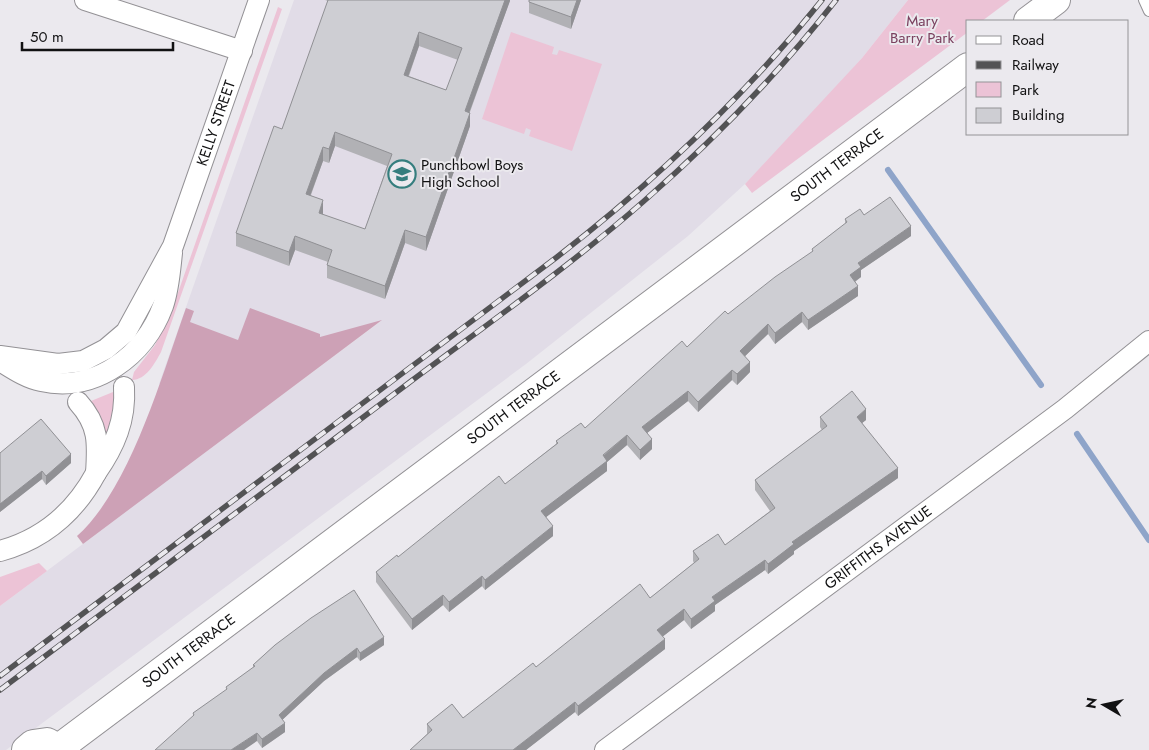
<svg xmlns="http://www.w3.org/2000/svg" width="1149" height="750" font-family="Jost,sans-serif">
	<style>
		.built { fill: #e1dce7 }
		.green { fill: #ecc3d6 }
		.forest { fill: #cda1b6 }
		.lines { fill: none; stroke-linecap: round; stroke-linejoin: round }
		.stream { stroke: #8ea4c9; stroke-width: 6 }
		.lane-casing { stroke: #939195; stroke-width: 12 }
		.street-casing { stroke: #939195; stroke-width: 22 }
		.secondary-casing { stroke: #939195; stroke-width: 30 }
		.lane { stroke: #fff; stroke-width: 10 }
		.street { stroke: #fff; stroke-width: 20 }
		.secondary { stroke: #fff; stroke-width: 28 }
		.rail-casing { stroke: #535355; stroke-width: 5.5 }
		.rail { stroke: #ebe9ee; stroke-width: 4; stroke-dasharray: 11; stroke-linecap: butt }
		.wall { fill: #b1b1b5; fill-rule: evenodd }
		.shaded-wall { fill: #909094 }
		.building { fill: #ceced3; stroke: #909094; fill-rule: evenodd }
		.labels { text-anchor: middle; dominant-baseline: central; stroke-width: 4; stroke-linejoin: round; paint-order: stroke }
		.park-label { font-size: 15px; fill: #7b415f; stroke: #ebe9ee }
		.street-label { font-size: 15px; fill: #111112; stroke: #ebe9ee }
		.poi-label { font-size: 15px; fill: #111112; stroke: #ebe9ee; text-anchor: start }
	</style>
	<rect width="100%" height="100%" fill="#ebe9ee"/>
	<path class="built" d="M 294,0 L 908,0 L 862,58 L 804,123 L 745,184 L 688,236 L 526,364 L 6,750 L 0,750 L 0,606 L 381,321 L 159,384 Z"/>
	<path class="green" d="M 908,0 L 1010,0 L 982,21 L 968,21 L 968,32 L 752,193 L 745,184 L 862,58 Z
		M 278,7 L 282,9 L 161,352 C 155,363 146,380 132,380 L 134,372 L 155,345 L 173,307 Z
		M 511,32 L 554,47 L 552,54 L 557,55 L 559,50 L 602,64 L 572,151 L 529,136 L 531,130 L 526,128 L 524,134 L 482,119 Z
		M 113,392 L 116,407 L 107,436 L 91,401 Z
		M 39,563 L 47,571 L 0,606 L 0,577 Z"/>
	<path class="forest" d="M 186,308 L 194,311 L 190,322 L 238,340 L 250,308 L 320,334 L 320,337 L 382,320 L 83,544 L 77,536 C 130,489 162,375 186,308 Z"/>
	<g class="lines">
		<path class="stream" d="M 888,170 L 1041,385
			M 1077,434 L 1149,540"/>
		<g class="lane-casing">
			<path id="lane" d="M 1144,0 L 1149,11"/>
		</g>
		<g class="street-casing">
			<g id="street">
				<path d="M 85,0 L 242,51"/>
				<path id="s1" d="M 0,356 L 58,364 L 83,361 L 106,349 L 126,332 L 173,246 L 259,0"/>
				<path d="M 0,361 C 13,369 26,378 41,381 C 96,393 145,355 163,306 C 169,289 170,271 172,253"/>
				<path d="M 78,402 C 99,425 98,443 96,473 C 115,446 126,420 124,387"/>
				<path d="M 0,551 C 44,539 75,512 96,473"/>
				<path id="s2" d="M 605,750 L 1065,409 L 1149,341"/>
			</g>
		</g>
		<g class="secondary-casing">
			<g id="secondary">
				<path d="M 1028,21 L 1056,0"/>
				<path id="s3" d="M 59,748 L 968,67"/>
				<path d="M 26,750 L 33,744 L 47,742 L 61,750"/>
			</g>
		</g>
		<use href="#lane" class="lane"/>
		<use href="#street" class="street"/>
		<use href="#secondary" class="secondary"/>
		<g class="rail-casing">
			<path id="rail" d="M 0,676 L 557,257 C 654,182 745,96 822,0
				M 0,690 C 135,588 271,487 406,385 C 486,325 569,267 644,201 C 714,140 779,73 836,0"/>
		</g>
		<use href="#rail" class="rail"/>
	</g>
	<path class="wall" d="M 325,0 L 510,0 L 470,112 L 470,126 L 426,251 L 405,243 L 385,299 L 327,278 L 327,265 L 328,262 L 295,250 L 289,266 L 236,246 L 236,233 L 282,129 L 328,1 ZM 419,46 L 458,60 L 446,90 L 409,76 ZM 335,146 L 387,166 L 365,229 L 323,215 L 323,213 L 311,195 L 323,161 L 329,163 Z
		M 529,0 L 581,0 L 571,29 L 529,13 Z
		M 864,215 L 911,236 L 861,270 L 861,277 L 855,282 L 858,296 L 808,330 L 802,322 L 775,344 L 768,334 L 745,356 L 750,372 L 737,385 L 732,380 L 698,412 L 688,401 L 647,433 L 652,449 L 640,460 L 627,445 L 607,462 L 607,471 L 546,517 L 553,536 L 485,590 L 482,586 L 449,612 L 443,605 L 412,630 L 376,582 L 376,572 L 505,484 L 556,444 L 556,441 L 585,428 L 728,314 L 812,252 L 812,249 L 845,224 L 845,219 Z
		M 820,417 L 866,420 L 862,423 L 898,478 L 794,551 L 794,554 L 768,574 L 765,570 L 715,605 L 715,611 L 691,629 L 684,620 L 662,637 L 665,649 L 578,716 L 575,712 L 526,750 L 410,750 L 427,734 L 427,724 L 463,718 L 536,667 L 650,598 L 694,563 L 693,561 L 693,551 L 725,545 L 770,511 L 755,490 L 755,480 L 822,430 L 820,427 Z
		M 0,453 L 71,463 L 46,485 L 42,479 L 0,512 Z
		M 275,645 L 384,645 L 360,661 L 357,657 L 324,681 L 282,720 L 285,732 L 262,748 L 257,741 L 193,716 L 193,713 L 226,691 L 226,687 L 253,668 L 253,665 Z"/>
	<path class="shaded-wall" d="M 505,0 L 510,0 L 510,1 L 465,124 L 465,111 Z
		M 577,0 L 581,0 L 571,29 L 571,17 Z
		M 419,32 L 419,46 L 404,88 L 404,75 Z
		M 470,113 L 470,126 L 426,251 L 426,237 Z
		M 335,132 L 335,146 L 329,163 L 329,149 Z
		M 323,147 L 323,161 L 306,207 L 306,194 Z
		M 323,200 L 323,213 L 319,227 L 319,213 Z
		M 911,226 L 911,236 L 861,270 L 861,277 L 850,285 L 850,275 L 858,263 Z
		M 405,230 L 405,243 L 385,299 L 385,286 Z
		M 295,236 L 295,250 L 289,266 L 289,252 Z
		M 858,286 L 858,296 L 808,330 L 808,320 Z
		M 802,312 L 802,322 L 775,344 L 775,333 Z
		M 768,324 L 768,334 L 740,361 L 740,351 Z
		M 750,362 L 750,372 L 737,385 L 737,374 Z
		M 732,370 L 732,380 L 698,412 L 698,402 Z
		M 688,391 L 688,401 L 642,437 L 642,427 Z
		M 866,409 L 866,420 L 857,427 L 857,417 Z
		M 627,435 L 627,445 L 607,462 L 607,471 L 541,521 L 541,511 Z
		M 652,439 L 652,449 L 640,460 L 640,450 Z
		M 71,454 L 71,463 L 46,485 L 46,476 Z
		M 898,468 L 898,478 L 794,551 L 794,554 L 768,574 L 768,564 L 792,542 Z
		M 42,471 L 42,479 L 0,512 L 0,504 Z
		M 553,526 L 553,536 L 485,590 L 485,580 Z
		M 765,560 L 765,570 L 715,605 L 715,611 L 691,629 L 691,619 L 712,597 Z
		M 482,576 L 482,586 L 449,612 L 449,602 Z
		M 443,595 L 443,605 L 412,630 L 412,619 Z
		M 684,609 L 684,620 L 657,641 L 657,630 Z
		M 384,637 L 384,645 L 360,661 L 360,653 Z
		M 665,639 L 665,649 L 578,716 L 578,706 Z
		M 357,648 L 357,657 L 324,681 L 279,723 L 279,715 L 324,673 Z
		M 575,702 L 575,712 L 526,750 L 513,750 Z
		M 285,723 L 285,732 L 262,748 L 262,739 Z
		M 257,733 L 257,741 L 244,750 L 231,750 Z"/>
	<path class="building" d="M 328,0 L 505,0 L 465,111 L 470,113 L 426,237 L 405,230 L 385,286 L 327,265 L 332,250 L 295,236 L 289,252 L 236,233 L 274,126 L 282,129 ZM 419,32 L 462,48 L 446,90 L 404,75 ZM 335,132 L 392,154 L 365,229 L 319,213 L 323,200 L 306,194 L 323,147 L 329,149 Z
		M 529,0 L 577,0 L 571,17 L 529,2 Z
		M 890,197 L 911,226 L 858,263 L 861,267 L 850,275 L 858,286 L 808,320 L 802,312 L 775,333 L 768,324 L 740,351 L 750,362 L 737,374 L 732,370 L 698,402 L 688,391 L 642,427 L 652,439 L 640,450 L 627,435 L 603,455 L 607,461 L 541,511 L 553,526 L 485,580 L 482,576 L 449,602 L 443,595 L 412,619 L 376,572 L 397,555 L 398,557 L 499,476 L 505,484 L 558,443 L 556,441 L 581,423 L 585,428 L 682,341 L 687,347 L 725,311 L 728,314 L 775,277 L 813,251 L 812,249 L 847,222 L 845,219 L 860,209 L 864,215 Z
		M 852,391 L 866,409 L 857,417 L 898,468 L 792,542 L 794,544 L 768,564 L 765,560 L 712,597 L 715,601 L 691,619 L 684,609 L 657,630 L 665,639 L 578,706 L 575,702 L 513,750 L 410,750 L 432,730 L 427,724 L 452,704 L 463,718 L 533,663 L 536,667 L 640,584 L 650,598 L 699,559 L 693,551 L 718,534 L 725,545 L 775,508 L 755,480 L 827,426 L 820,417 Z
		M 41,419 L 71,454 L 46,476 L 42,471 L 0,504 L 0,453 Z
		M 354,590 L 384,637 L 360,653 L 357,648 L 324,673 L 279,715 L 285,723 L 262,739 L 257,733 L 231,750 L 155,750 L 194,715 L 193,713 L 227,689 L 226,687 L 255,666 L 253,665 L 275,645 L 311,618 Z"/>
	<defs>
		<g id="school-ring" transform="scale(1.4375)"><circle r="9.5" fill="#ebe9ee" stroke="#357e7e" stroke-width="1.5"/><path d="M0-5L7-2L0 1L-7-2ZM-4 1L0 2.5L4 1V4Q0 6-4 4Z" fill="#357e7e"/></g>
	</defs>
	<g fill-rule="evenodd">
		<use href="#school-ring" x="402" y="174"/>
	</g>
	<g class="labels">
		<g class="park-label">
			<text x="922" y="21">Mary<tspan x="922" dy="17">Barry Park</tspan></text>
		</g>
		<g class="street-label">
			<text stroke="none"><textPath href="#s1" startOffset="364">KELLY STREET</textPath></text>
			<text stroke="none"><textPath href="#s3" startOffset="972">SOUTH TERRACE</textPath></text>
			<text stroke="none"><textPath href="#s3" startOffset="568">SOUTH TERRACE</textPath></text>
			<text stroke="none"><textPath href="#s2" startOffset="340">GRIFFITHS AVENUE</textPath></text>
			<text stroke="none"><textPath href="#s3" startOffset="162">SOUTH TERRACE</textPath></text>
		</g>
		<g class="poi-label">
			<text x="421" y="165">Punchbowl Boys<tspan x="421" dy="17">High School</tspan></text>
		</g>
	</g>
	<rect x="966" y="20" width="162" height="115" fill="#ebe9ee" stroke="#949396"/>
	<rect x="976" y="36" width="25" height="8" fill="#ffffff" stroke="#949396"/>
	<text x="1012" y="45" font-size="15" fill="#111112">Road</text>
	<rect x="976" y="61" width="25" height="8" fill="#535355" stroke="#949396"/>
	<text x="1012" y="70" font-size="15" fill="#111112">Railway</text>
	<rect x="976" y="82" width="25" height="15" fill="#ecc3d6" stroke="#949396"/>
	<text x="1012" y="95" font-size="15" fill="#111112">Park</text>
	<rect x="976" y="108" width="25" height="15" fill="#ceced3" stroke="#949396"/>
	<text x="1012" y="120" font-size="15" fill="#111112">Building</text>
	<g transform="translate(1104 705) rotate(279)" stroke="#ebe9ee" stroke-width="4" paint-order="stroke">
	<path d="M0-4L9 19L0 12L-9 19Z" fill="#111112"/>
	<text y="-8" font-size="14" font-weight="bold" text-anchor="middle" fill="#111112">N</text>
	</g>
	<path d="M22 42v8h151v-8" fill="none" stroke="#111112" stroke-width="2.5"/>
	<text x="30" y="42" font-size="15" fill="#111112" stroke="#ebe9ee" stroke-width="4" paint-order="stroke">50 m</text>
</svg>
